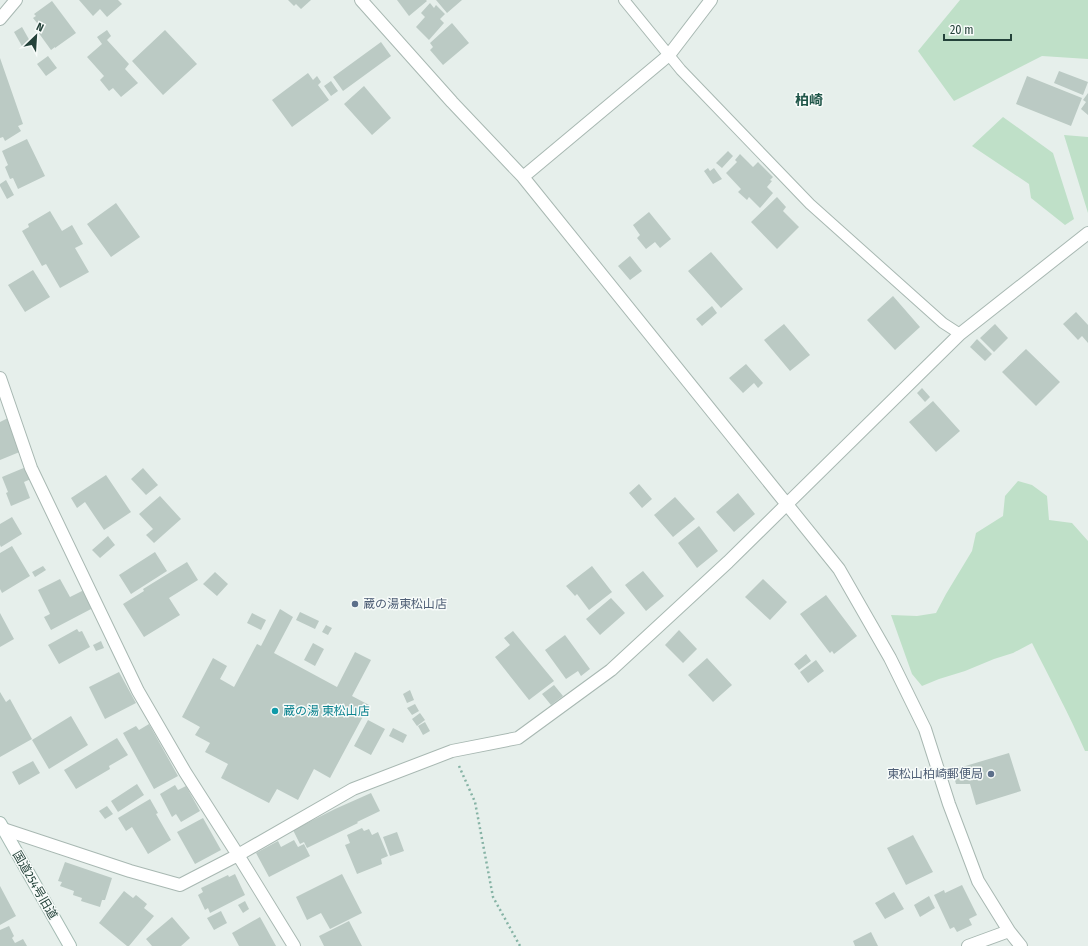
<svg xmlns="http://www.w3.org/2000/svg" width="1088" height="946" font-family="'Fira Sans Condensed','Noto Sans JP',sans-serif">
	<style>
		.green { fill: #bfe0c8 }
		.building { fill: #bbcac4 }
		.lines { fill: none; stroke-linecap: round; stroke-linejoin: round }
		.lane-casing { stroke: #a8b8b2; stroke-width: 12 }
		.street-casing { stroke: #a8b8b2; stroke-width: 14 }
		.secondary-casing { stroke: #a4bbb3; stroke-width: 14 }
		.path { stroke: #86b3a5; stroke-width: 2.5; stroke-dasharray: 2 3; stroke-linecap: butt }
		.lane { stroke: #fff; stroke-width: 10 }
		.street { stroke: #fff; stroke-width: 12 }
		.secondary { stroke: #fff; stroke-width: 12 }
		.service-dot { fill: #5c6f8a; stroke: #f7fbf9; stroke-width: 1.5 }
		.culture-dot { fill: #0f9aa8; stroke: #f7fbf9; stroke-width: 1.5 }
		.labels { text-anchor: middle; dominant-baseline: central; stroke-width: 3; stroke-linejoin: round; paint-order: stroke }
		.service-label { font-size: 12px; fill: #4e5e75; stroke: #f7fbf9; text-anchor: start }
		.culture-label { font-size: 12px; fill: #0d838f; stroke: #f7fbf9; text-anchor: start }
		.street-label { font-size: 12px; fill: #24423a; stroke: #f7fbf9 }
		.quarter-label { font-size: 14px; font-weight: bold; fill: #1f5548; stroke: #f7fbf9 }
	</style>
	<rect width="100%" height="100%" fill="#e6efeb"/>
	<path class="green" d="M 960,0 L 1088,0 L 1088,59 L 1042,56 L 954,101 L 918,51 Z
		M 1003,117 L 1053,153 L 1074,219 L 1065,225 L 1031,198 L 1029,184 L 972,146 Z
		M 1064,135 L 1088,137 L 1088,213 Z
		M 1018,481 L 1032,485 L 1047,496 L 1049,520 L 1072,523 L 1088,541 L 1088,751 L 1085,751 C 1069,714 1050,679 1032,643 L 1013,653 L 994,659 L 965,671 L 939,679 L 922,686 L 912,674 L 891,615 L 917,616 L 936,613 L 946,594 L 972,551 L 976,533 L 1003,516 L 1005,496 Z"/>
	<path class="building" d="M 79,0 L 118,0 L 122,4 L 107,17 L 100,9 L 93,16 Z
		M 288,0 L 311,0 L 301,9 L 296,4 L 294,6 Z
		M 397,0 L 426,0 L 427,1 L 409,16 Z
		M 436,0 L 462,0 L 447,13 Z
		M 52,1 L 76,33 L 55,48 L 55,47 L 51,50 L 38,32 L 42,29 L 33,18 L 36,16 L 34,14 Z
		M 430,3 L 434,8 L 436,5 L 445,14 L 440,19 L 444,23 L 429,40 L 416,27 L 425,17 L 421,13 Z
		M 452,23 L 469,43 L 443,65 L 430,50 L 433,47 L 430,43 Z
		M 22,27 L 31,43 L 23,48 L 14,32 Z
		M 107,30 L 111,36 L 107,40 L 129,64 L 125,69 L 138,83 L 121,97 L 113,88 L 109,91 L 100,80 L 104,76 L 87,57 L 102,44 L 97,37 Z
		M 165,30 L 197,64 L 163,95 L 132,61 Z
		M 381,42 L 391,56 L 343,91 L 333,77 Z
		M 48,56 L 57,68 L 46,76 L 37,64 Z
		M 0,58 L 23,124 L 18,126 L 21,131 L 5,141 L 3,137 L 0,138 Z
		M 1059,71 L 1088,82 L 1083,95 L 1054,83 Z
		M 308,73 L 313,80 L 317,76 L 321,82 L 318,85 L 329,100 L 292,127 L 272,100 Z
		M 1027,76 L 1082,98 L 1071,126 L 1016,104 Z
		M 331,81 L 338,91 L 331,96 L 324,86 Z
		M 364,86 L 391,118 L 372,135 L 344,104 Z
		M 1088,93 L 1088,115 L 1081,109 L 1086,102 L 1083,100 Z
		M 27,139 L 45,176 L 18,189 L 13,178 L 10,179 L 5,167 L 8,165 L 2,151 Z
		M 728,151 L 733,156 L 722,168 L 716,163 Z
		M 740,154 L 753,167 L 758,162 L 773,177 L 770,180 L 772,181 L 767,187 L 773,193 L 760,208 L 749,197 L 747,200 L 738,192 L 741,189 L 726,173 L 737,162 L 735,160 Z
		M 708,168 L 710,171 L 714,168 L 722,179 L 713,184 L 704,171 Z
		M 6,180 L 14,195 L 7,199 L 0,186 L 0,184 Z
		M 777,197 L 786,207 L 783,211 L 799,227 L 777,249 L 751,222 Z
		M 116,203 L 140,237 L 111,257 L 87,224 Z
		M 50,211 L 62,231 L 72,225 L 83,244 L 75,248 L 89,272 L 60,288 L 46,264 L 42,266 L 22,231 L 29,227 L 28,224 Z
		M 649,212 L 671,239 L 660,248 L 655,242 L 646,249 L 637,238 L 640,235 L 633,225 Z
		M 711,252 L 743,289 L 721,308 L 688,271 Z
		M 630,256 L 642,271 L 630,280 L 618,266 Z
		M 33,270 L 50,297 L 25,312 L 8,285 Z
		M 893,296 L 920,327 L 895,350 L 867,320 Z
		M 712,306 L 717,313 L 702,326 L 696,319 Z
		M 1076,312 L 1088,325 L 1088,343 L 1082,336 L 1078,340 L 1063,324 Z
		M 784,324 L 810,355 L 790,371 L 764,340 Z
		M 995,324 L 1008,338 L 994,352 L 980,338 Z
		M 977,339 L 992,354 L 985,361 L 970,347 Z
		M 1026,349 L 1060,382 L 1036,406 L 1002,372 Z
		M 746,364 L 763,383 L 758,388 L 754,383 L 743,393 L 729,378 Z
		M 922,388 L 930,397 L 925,402 L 917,393 Z
		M 933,401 L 960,431 L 936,452 L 909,422 Z
		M 8,418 L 22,451 L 0,460 L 0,422 Z
		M 26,467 L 31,479 L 24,482 L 30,498 L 11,506 L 6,493 L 8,492 L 2,477 Z
		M 143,468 L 158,485 L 146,495 L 131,479 Z
		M 106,475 L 131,512 L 104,530 L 85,502 L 77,508 L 71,498 Z
		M 639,484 L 652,499 L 642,508 L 629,493 Z
		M 738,493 L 755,514 L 734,532 L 716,512 Z
		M 160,496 L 181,519 L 154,543 L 146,535 L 153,529 L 139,514 Z
		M 675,497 L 695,519 L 673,537 L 654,515 Z
		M 12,517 L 22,534 L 1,547 L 0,545 L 0,524 Z
		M 699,526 L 718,551 L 697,568 L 678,543 Z
		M 108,536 L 115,545 L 100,558 L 92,550 Z
		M 12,546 L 30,576 L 2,593 L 0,589 L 0,553 Z
		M 155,552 L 167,571 L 131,594 L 119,575 Z
		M 187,562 L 198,580 L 169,598 L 180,615 L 144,637 L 123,604 L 144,591 L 143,589 Z
		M 43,566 L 46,570 L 35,577 L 32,572 Z
		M 592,566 L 612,592 L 589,610 L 577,594 L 575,596 L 566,586 Z
		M 643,571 L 664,596 L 646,611 L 625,585 Z
		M 215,572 L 228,584 L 217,596 L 203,584 Z
		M 60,579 L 70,597 L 84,590 L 93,608 L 51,630 L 44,617 L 50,614 L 38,590 Z
		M 763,579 L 787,602 L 770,620 L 745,597 Z
		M 826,595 L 857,636 L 834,654 L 832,651 L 830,653 L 800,614 Z
		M 611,598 L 625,613 L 600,635 L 586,619 Z
		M 280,609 L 293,617 L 274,653 L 337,687 L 355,652 L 371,660 L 352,696 L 369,705 L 330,778 L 314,769 L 298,800 L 277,789 L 269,803 L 221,778 L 228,764 L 205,752 L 210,743 L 195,735 L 200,727 L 182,717 L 213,658 L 227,666 L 220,679 L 234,687 L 257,644 L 261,646 Z
		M 300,612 L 319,621 L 315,629 L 296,620 Z
		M 0,613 L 14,639 L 0,647 Z
		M 252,613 L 266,620 L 261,630 L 247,623 Z
		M 326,625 L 332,628 L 328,635 L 322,632 Z
		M 77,629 L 79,632 L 82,631 L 90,647 L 59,664 L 48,645 Z
		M 679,630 L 697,649 L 683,663 L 665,645 Z
		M 513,631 L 554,681 L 529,700 L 495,657 L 510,645 L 504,638 Z
		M 565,635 L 590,669 L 581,676 L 578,671 L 566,679 L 545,650 Z
		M 101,641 L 104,648 L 96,651 L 93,645 Z
		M 313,643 L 324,649 L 315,666 L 304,660 Z
		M 806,654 L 811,661 L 799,670 L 794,664 Z
		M 707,658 L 732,685 L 713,702 L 688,675 Z
		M 816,660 L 824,671 L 808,683 L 800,672 Z
		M 119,672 L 136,703 L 105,719 L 89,687 Z
		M 554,685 L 563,696 L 551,705 L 542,694 Z
		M 410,690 L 414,700 L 407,703 L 403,694 Z
		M 0,692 L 6,702 L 10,699 L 32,739 L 0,757 Z
		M 415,704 L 419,711 L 412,715 L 407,708 Z
		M 420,713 L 425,720 L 417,726 L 412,719 Z
		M 71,716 L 88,745 L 49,769 L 32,740 Z
		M 368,720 L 385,729 L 371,755 L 354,746 Z
		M 425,722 L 430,731 L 423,735 L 418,726 Z
		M 149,724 L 178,776 L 154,789 L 123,733 L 136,726 L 139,730 Z
		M 393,728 L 407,735 L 403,743 L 389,736 Z
		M 117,738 L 128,755 L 109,766 L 110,769 L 76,789 L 64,770 Z
		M 1009,753 L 1021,791 L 976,805 L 970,784 L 956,784 L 952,770 Z
		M 33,761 L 40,773 L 19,785 L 12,772 Z
		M 137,784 L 144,795 L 118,812 L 111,801 Z
		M 175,785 L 178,790 L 186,786 L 200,811 L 181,822 L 176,814 L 172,817 L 160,794 Z
		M 371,793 L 380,811 L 357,822 L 358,823 L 307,848 L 304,842 L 300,844 L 293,830 L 335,809 Z
		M 150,799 L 158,813 L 156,814 L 171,840 L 148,854 L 132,827 L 126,831 L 118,818 Z
		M 107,806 L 113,814 L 105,819 L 99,811 Z
		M 203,818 L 221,850 L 195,864 L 177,832 Z
		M 362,828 L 364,831 L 369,829 L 372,835 L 378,832 L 388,856 L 381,859 L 382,864 L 357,874 L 345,845 L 350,843 L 347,835 Z
		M 397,832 L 404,851 L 390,856 L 383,837 Z
		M 913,835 L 933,872 L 906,885 L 887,848 Z
		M 294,840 L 298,847 L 304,844 L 310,856 L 269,877 L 256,853 L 278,841 L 281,847 Z
		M 65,862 L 112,878 L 105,900 L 102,900 L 100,907 L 81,901 L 82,898 L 73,895 L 74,891 L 60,886 L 62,882 L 58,881 Z
		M 235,874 L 245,895 L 210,913 L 208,908 L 205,910 L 198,895 L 203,892 L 201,888 L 228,875 L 229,877 Z
		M 342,874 L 362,913 L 330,929 L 321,913 L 307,920 L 296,897 Z
		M 962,885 L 977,915 L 969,919 L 972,925 L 957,932 L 954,927 L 950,929 L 934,895 L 944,890 L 945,893 Z
		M 0,886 L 16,916 L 0,925 Z
		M 124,891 L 133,898 L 136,895 L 147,904 L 144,908 L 154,916 L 129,946 L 127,946 L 99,923 Z
		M 894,892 L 904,909 L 885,919 L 875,903 Z
		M 929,896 L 935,908 L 920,917 L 914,905 Z
		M 245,901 L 249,909 L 243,913 L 238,905 Z
		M 221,911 L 227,923 L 214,930 L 207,918 Z
		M 172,917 L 190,938 L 181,946 L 152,946 L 146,939 Z
		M 260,917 L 276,946 L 239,946 L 232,933 Z
		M 349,921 L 362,946 L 324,946 L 319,936 Z
		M 9,926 L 14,936 L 12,938 L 15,943 L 23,939 L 27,946 L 0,946 L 0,930 Z
		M 871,932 L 878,946 L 855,946 L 853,941 Z"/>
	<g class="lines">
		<g class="lane-casing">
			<path id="lane" d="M 624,0 L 681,70 L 810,204 L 943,323 L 960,334"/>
		</g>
		<g class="street-casing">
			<path id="street" d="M 361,0 L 452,102 L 523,177 L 839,569 L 890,658 L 925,729 L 949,804 L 978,881 L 1009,931 L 1021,946
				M 0,19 L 16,0
				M 523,177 L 669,55 L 711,0
				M 0,378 L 31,468 L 138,691 L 185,772 L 238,855 L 294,946
				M 0,828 L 130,871 L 180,885 L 238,855 L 353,789 L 452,751 L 518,738 L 611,670 L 728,562 L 960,334 L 1088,233
				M 968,946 L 1009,931"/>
		</g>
		<g class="secondary-casing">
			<path id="secondary" d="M 0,823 L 70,946"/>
		</g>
		<path class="path" d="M 459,766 L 475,802 L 493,897 L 520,946"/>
		<use href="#lane" class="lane"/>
		<use href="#street" class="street"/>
		<use href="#secondary" class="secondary"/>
	</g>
	<g class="service-dot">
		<circle cx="355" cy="604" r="4"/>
		<circle cx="991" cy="774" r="4"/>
	</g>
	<circle class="culture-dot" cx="275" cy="711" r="4"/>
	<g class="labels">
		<g class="service-label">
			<text x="363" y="604">蔵の湯東松山店</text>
			<text x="983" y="774" text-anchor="end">東松山柏崎郵便局</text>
		</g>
		<g class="culture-label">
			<text x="283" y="711">蔵の湯 東松山店</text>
		</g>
		<g class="street-label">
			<text transform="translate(35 885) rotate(60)">国道254号旧道</text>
		</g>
		<g class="quarter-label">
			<text x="809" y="100">柏崎</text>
		</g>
	</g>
	<g transform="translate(36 36) rotate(25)" stroke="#f7fbf9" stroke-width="3" paint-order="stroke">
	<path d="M0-3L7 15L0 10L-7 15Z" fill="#24423a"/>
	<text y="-6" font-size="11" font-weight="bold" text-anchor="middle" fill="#24423a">N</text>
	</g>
	<path d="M944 34v6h67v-6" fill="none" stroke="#24423a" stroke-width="2"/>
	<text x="950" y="34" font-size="12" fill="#24423a" stroke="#f7fbf9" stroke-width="3" paint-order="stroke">20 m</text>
</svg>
